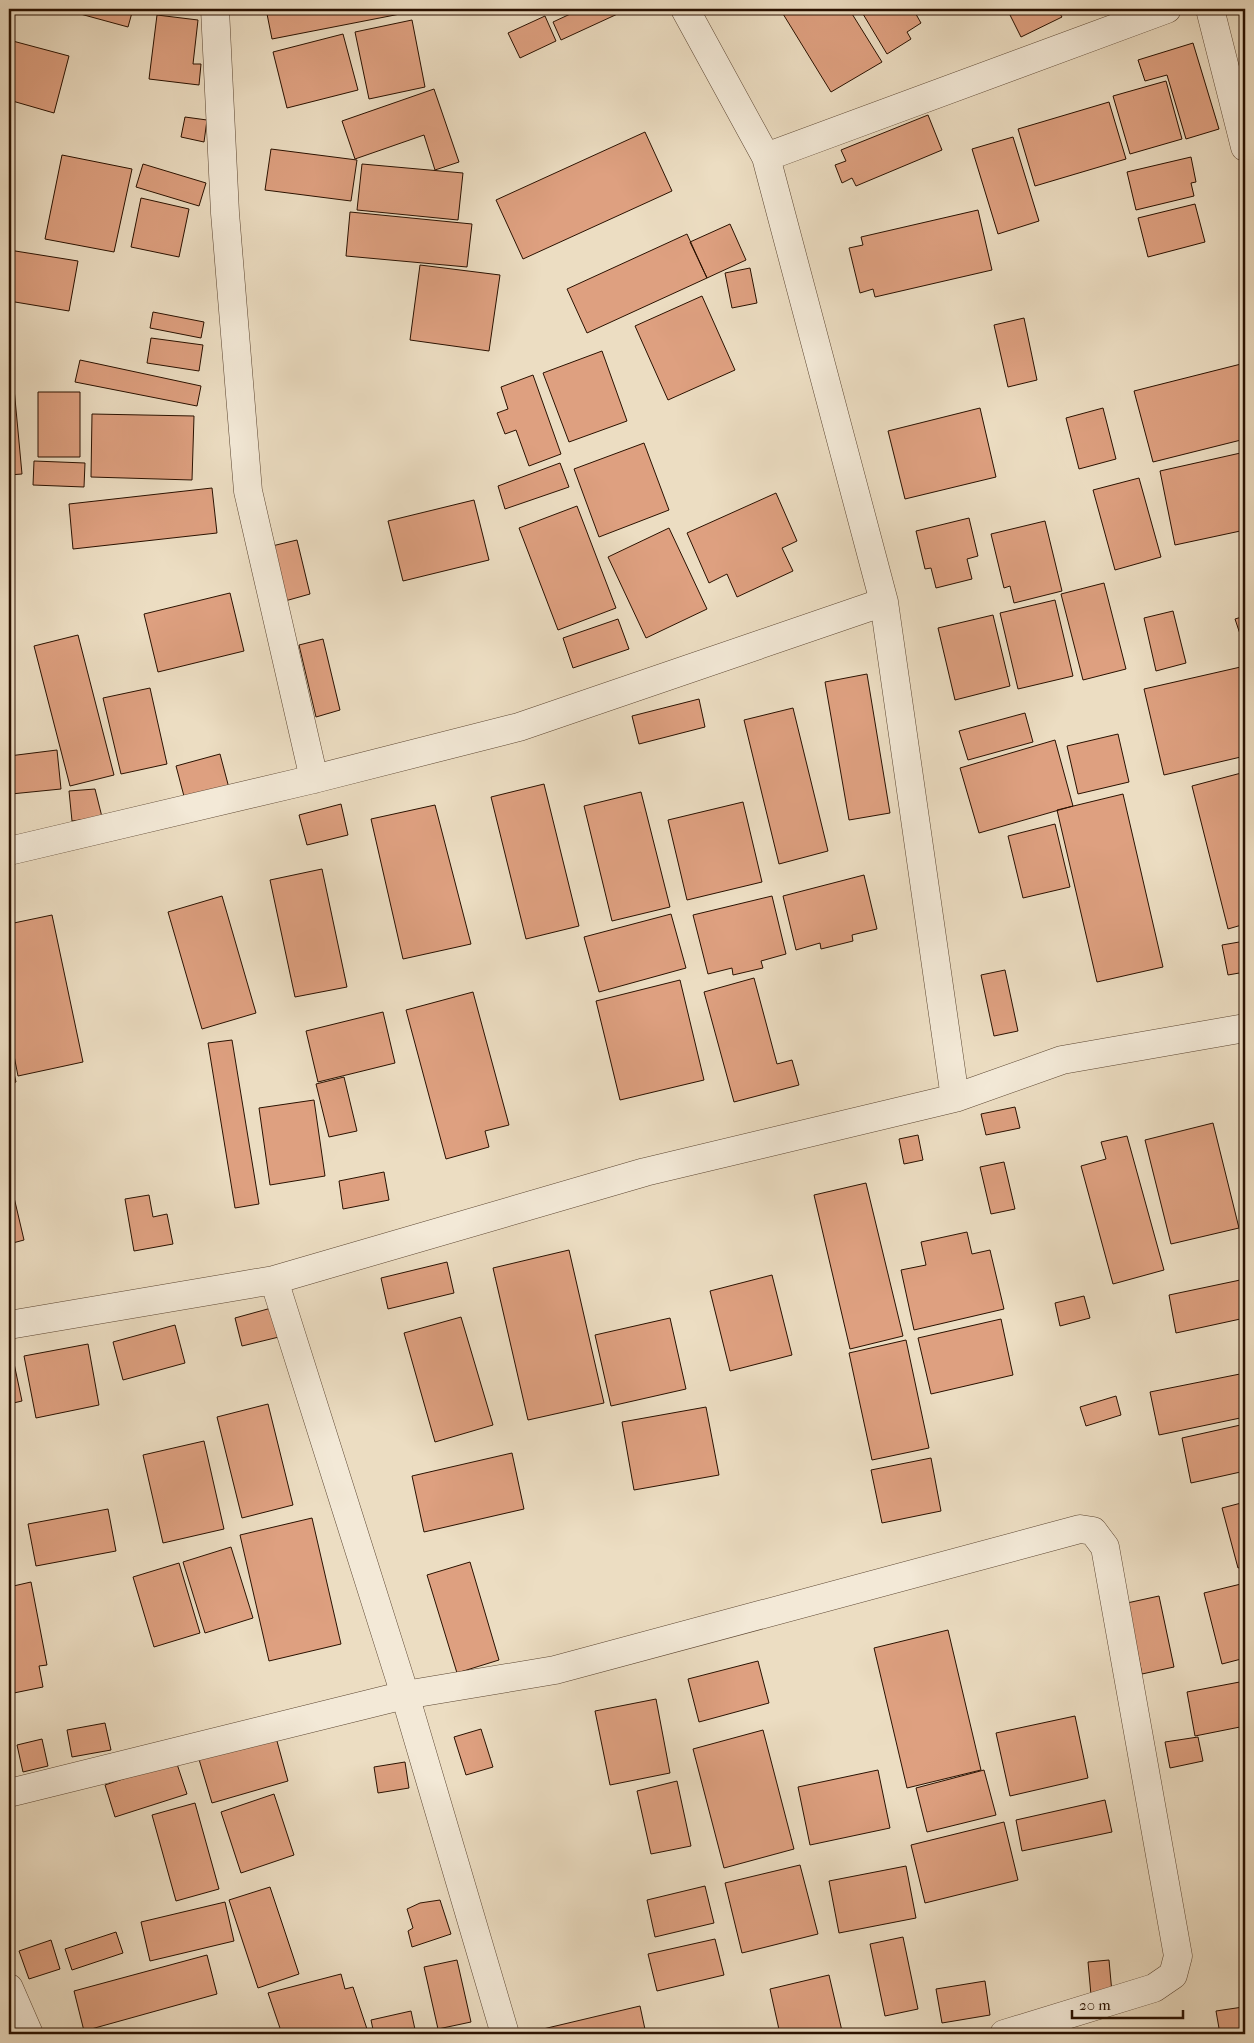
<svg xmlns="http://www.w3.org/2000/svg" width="1254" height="2043" font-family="'IM FELL French Canon',serif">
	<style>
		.building { fill: #dea080; stroke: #2a1100 }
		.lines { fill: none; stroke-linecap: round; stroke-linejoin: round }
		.minor-casing { stroke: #5a4430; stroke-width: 29 }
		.minor { stroke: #f3e9d7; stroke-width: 28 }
	</style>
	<rect width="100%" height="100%" fill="#ecddc2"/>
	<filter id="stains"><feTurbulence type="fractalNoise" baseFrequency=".004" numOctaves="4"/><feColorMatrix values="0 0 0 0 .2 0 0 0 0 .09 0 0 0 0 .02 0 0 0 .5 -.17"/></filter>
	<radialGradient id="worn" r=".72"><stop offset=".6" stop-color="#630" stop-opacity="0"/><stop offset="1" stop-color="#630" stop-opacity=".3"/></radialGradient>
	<path class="building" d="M 62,9 L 133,9 L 128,27 Z
		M 266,9 L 399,9 L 400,14 L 272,39 Z
		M 581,9 L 623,9 L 624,11 L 561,40 L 553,22 Z
		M 780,9 L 849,9 L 882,62 L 831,92 Z
		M 860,9 L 913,9 L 921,23 L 907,32 L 911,39 L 887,54 Z
		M 1007,9 L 1057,9 L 1062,17 L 1021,37 Z
		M 157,15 L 198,20 L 193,64 L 201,64 L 199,85 L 149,79 Z
		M 545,16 L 556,41 L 520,58 L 508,33 Z
		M 412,20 L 425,87 L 369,99 L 355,32 Z
		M 343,34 L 358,90 L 287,108 L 273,52 Z
		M 9,40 L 69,56 L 54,113 L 9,100 Z
		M 1193,43 L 1219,129 L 1186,139 L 1167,75 L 1145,81 L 1138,60 Z
		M 1166,81 L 1182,139 L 1130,154 L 1113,96 Z
		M 434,89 L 459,162 L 435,170 L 424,135 L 355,159 L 342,121 Z
		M 1109,102 L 1126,159 L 1035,186 L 1018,129 Z
		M 928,115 L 942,150 L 856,186 L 852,178 L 842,183 L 835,165 L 846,161 L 841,150 Z
		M 185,117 L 207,120 L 204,142 L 181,137 Z
		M 645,132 L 672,191 L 523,259 L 496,200 Z
		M 1013,137 L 1039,221 L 998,234 L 972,149 Z
		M 271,149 L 357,160 L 351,201 L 265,190 Z
		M 62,155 L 132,169 L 114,252 L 45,239 Z
		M 1191,157 L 1196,182 L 1191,183 L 1194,196 L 1136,210 L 1127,172 Z
		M 143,164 L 206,183 L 199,206 L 136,187 Z
		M 362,164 L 463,173 L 458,220 L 357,210 Z
		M 141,198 L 189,209 L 179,257 L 131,247 Z
		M 1195,204 L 1205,242 L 1148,257 L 1138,218 Z
		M 978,210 L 992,270 L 875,297 L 873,289 L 860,293 L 849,248 L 863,245 L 861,237 Z
		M 350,212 L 472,224 L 467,267 L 346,256 Z
		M 730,224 L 746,260 L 707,278 L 690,242 Z
		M 687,234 L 707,278 L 587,333 L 567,289 Z
		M 9,250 L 78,261 L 69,311 L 9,301 Z
		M 420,265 L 500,275 L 489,351 L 410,340 Z
		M 750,268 L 757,303 L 732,308 L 725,273 Z
		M 702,296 L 735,370 L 668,400 L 635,326 Z
		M 153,312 L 204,322 L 201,338 L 150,328 Z
		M 1024,318 L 1037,380 L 1008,387 L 994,325 Z
		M 151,338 L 203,345 L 199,371 L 147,363 Z
		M 602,351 L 627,421 L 569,442 L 543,373 Z
		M 80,360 L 201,386 L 197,406 L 75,382 Z
		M 1241,364 L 1245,380 L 1245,439 L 1153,462 L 1134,391 Z
		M 533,375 L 561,454 L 529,466 L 516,430 L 505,434 L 497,413 L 508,409 L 501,387 Z
		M 14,388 L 22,474 L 9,475 L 9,389 Z
		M 38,392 L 80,392 L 80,457 L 38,457 Z
		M 980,408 L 996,477 L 905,499 L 888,431 Z
		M 1103,408 L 1116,459 L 1079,469 L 1066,418 Z
		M 92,414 L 194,416 L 192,480 L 91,477 Z
		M 644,443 L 669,510 L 599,537 L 574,469 Z
		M 1245,452 L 1245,530 L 1175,545 L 1160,471 Z
		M 34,461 L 85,463 L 84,487 L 33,485 Z
		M 560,463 L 569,487 L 505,509 L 498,486 Z
		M 1139,478 L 1161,557 L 1115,570 L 1093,490 Z
		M 212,488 L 217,533 L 73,549 L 69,504 Z
		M 776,493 L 797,541 L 782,548 L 793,571 L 737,597 L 727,574 L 709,583 L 687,533 Z
		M 474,500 L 489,560 L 403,581 L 388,521 Z
		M 577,506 L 616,608 L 558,630 L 519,528 Z
		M 969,518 L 978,556 L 967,559 L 972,579 L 936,588 L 931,568 L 925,569 L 916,531 Z
		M 1045,521 L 1062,591 L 1014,603 L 1010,586 L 1004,588 L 991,534 Z
		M 669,528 L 707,609 L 646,638 L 608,557 Z
		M 297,540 L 310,594 L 285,601 L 272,546 Z
		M 1104,583 L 1126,669 L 1083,680 L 1061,594 Z
		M 230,593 L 244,651 L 158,672 L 144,614 Z
		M 1055,600 L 1073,676 L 1018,689 L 1000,613 Z
		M 1173,611 L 1186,663 L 1156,671 L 1144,618 Z
		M 993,615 L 1010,686 L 955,700 L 938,628 Z
		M 1245,616 L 1245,649 L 1235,619 Z
		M 618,619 L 629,649 L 573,668 L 563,638 Z
		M 78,635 L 114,775 L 70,786 L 34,646 Z
		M 323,639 L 340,710 L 316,717 L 299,645 Z
		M 1245,666 L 1245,756 L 1164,775 L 1144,689 Z
		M 867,674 L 890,813 L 849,820 L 825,682 Z
		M 150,688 L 167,764 L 121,774 L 103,698 Z
		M 699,699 L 705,727 L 639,744 L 632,716 Z
		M 793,708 L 828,851 L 779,864 L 744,720 Z
		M 1025,713 L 1033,742 L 968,760 L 959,731 Z
		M 1118,734 L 1129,782 L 1078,794 L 1067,746 Z
		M 1055,740 L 1073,806 L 979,833 L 960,768 Z
		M 57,750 L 61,789 L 11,794 L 9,756 Z
		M 220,754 L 229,788 L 185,800 L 176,766 Z
		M 1245,772 L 1245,924 L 1228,929 L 1192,786 Z
		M 544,784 L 579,926 L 526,939 L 491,797 Z
		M 95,789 L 102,817 L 72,821 L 69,791 Z
		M 641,792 L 670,907 L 612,921 L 584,806 Z
		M 1123,794 L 1163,967 L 1097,982 L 1057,810 Z
		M 743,802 L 762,882 L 687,900 L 668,820 Z
		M 341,804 L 348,835 L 307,845 L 299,815 Z
		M 435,805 L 471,944 L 403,959 L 371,819 Z
		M 1055,824 L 1070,887 L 1023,898 L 1008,836 Z
		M 322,869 L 347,987 L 295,997 L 270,880 Z
		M 864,875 L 877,929 L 852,935 L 853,941 L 821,949 L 820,943 L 796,950 L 783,896 Z
		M 222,896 L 256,1013 L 202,1029 L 168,912 Z
		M 772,896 L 786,954 L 761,961 L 763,968 L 733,975 L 732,968 L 708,974 L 693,915 Z
		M 671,914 L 686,968 L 599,992 L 584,937 Z
		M 52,915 L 83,1062 L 18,1076 L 9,1030 L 9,924 Z
		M 1245,941 L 1245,972 L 1228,975 L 1222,945 Z
		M 1005,970 L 1018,1031 L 994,1036 L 981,975 Z
		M 754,978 L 777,1064 L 792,1060 L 799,1085 L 734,1102 L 704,992 Z
		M 680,980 L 704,1080 L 620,1100 L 596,1001 Z
		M 473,992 L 509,1125 L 485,1131 L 489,1147 L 446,1159 L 406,1010 Z
		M 383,1012 L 395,1063 L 318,1082 L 306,1031 Z
		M 232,1040 L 259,1204 L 235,1208 L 208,1043 Z
		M 9,1052 L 16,1082 L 9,1084 Z
		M 344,1077 L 357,1131 L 329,1137 L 316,1084 Z
		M 1242,1085 L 1245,1085 L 1245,1100 Z
		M 314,1100 L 325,1176 L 270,1185 L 259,1108 Z
		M 1015,1107 L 1020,1128 L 986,1135 L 981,1114 Z
		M 1213,1123 L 1239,1228 L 1171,1244 L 1145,1140 Z
		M 918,1135 L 923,1160 L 904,1164 L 899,1139 Z
		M 1127,1136 L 1164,1270 L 1113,1284 L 1081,1166 L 1106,1159 L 1101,1142 Z
		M 1004,1162 L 1015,1209 L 991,1214 L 980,1167 Z
		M 384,1172 L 389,1200 L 343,1209 L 339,1181 Z
		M 9,1176 L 24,1240 L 9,1244 Z
		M 866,1183 L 903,1336 L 850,1349 L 814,1195 Z
		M 149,1195 L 153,1217 L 167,1214 L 173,1244 L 134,1251 L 125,1199 Z
		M 967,1232 L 972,1254 L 990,1250 L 1004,1309 L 914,1330 L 901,1270 L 926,1265 L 921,1242 Z
		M 569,1250 L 604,1403 L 528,1420 L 493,1268 Z
		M 447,1262 L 454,1293 L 388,1309 L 381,1278 Z
		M 772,1275 L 792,1355 L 730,1371 L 710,1291 Z
		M 1245,1279 L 1245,1318 L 1176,1333 L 1169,1295 Z
		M 1084,1296 L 1090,1318 L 1060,1326 L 1055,1303 Z
		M 275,1307 L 283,1336 L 242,1346 L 235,1318 Z
		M 461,1317 L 493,1425 L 435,1442 L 404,1333 Z
		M 670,1318 L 686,1389 L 611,1406 L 595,1335 Z
		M 1001,1319 L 1013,1375 L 931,1394 L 918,1338 Z
		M 175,1325 L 185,1363 L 123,1380 L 113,1342 Z
		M 906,1340 L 929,1448 L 872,1460 L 849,1353 Z
		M 88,1344 L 99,1405 L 36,1418 L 24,1356 Z
		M 12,1354 L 22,1401 L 9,1404 L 9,1355 Z
		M 1245,1373 L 1245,1417 L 1159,1435 L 1150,1392 Z
		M 1116,1396 L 1121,1415 L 1086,1426 L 1080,1407 Z
		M 268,1404 L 293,1505 L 242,1518 L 217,1417 Z
		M 706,1407 L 719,1475 L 634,1490 L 622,1422 Z
		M 1245,1424 L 1245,1471 L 1191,1483 L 1182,1438 Z
		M 204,1441 L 224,1529 L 163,1543 L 143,1455 Z
		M 512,1453 L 524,1509 L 424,1532 L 412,1476 Z
		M 931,1458 L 941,1511 L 882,1523 L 871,1470 Z
		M 1245,1502 L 1245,1566 L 1238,1568 L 1222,1508 Z
		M 108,1509 L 116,1551 L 36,1566 L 28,1524 Z
		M 312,1518 L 341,1644 L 269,1661 L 240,1535 Z
		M 231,1547 L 253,1618 L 205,1633 L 183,1562 Z
		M 470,1562 L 499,1660 L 457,1673 L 427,1575 Z
		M 179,1563 L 200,1633 L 154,1647 L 133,1577 Z
		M 31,1582 L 47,1665 L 39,1666 L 43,1687 L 9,1694 L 9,1587 Z
		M 1245,1583 L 1245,1658 L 1222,1664 L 1204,1593 Z
		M 1159,1596 L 1174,1667 L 1142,1674 L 1127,1603 Z
		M 948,1630 L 981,1770 L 907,1788 L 874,1648 Z
		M 758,1661 L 769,1703 L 699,1722 L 688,1679 Z
		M 1245,1681 L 1245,1726 L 1195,1736 L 1187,1692 Z
		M 656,1699 L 670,1773 L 610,1785 L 595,1711 Z
		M 1075,1716 L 1088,1778 L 1010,1796 L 996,1733 Z
		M 105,1723 L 111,1750 L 72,1757 L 67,1730 Z
		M 481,1729 L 493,1767 L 466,1775 L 454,1737 Z
		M 763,1730 L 794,1849 L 724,1868 L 693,1749 Z
		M 275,1734 L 288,1781 L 212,1803 L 198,1756 Z
		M 1198,1737 L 1203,1761 L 1170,1768 L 1165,1742 Z
		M 42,1739 L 48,1766 L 23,1772 L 17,1745 Z
		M 176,1761 L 187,1794 L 115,1817 L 105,1785 Z
		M 405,1762 L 409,1788 L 378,1793 L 374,1767 Z
		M 878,1770 L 890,1828 L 810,1845 L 798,1787 Z
		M 984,1770 L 996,1815 L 927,1832 L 916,1788 Z
		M 677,1781 L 691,1846 L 651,1854 L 637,1791 Z
		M 274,1794 L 294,1855 L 241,1873 L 221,1812 Z
		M 1105,1800 L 1112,1832 L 1022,1851 L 1016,1820 Z
		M 195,1803 L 219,1889 L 176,1901 L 152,1815 Z
		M 1004,1822 L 1018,1880 L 925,1903 L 911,1845 Z
		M 800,1865 L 818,1934 L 742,1953 L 725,1883 Z
		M 906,1866 L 916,1918 L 839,1933 L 829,1881 Z
		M 705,1886 L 714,1923 L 655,1937 L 647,1900 Z
		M 270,1887 L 299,1974 L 258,1988 L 229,1900 Z
		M 440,1900 L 451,1934 L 412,1947 L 408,1931 L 413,1928 L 407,1909 L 420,1903 Z
		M 225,1902 L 234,1941 L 150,1961 L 141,1922 Z
		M 116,1932 L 123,1953 L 72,1970 L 65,1949 Z
		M 903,1937 L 918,2009 L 885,2016 L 870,1944 Z
		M 715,1939 L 724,1975 L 657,1991 L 648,1954 Z
		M 51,1940 L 60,1969 L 29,1979 L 19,1951 Z
		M 207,1955 L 217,1994 L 84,2031 L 74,1991 Z
		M 457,1960 L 471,2022 L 438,2029 L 424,1967 Z
		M 1109,1960 L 1112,1993 L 1091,1995 L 1088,1962 Z
		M 341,1974 L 345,1989 L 353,1987 L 368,2032 L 359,2034 L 282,2034 L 268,1993 Z
		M 829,1975 L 842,2031 L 831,2034 L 780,2034 L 770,1989 Z
		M 985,1981 L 990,2015 L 942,2023 L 936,1989 Z
		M 640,2006 L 646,2034 L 544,2034 L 543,2029 Z
		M 1243,2007 L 1245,2034 L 1220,2034 L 1216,2011 Z
		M 411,2011 L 416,2034 L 374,2034 L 371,2020 Z"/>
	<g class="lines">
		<g class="minor-casing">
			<path id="minor" d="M 215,9 L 225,213 L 248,491 L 314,779
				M 685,9 L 766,157 L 884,602 L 955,1098
				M 1210,9 L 1245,147
				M 766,157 L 1167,9
				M 9,851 L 314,779 L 519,727 L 884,602
				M 274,1280 L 405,1695 L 505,2034
				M 9,1325 L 274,1280 L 645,1172 L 955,1098 L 1062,1060 L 1245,1028
				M 9,1793 L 405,1695 L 555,1670 L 1080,1529 L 1093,1531 L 1105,1547 L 1178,1956 L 1173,1975 L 1154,1988 L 1004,2034
				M 9,1988 L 29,2034"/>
		</g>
		<use href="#minor" class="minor"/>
	</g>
	<rect width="1254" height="2043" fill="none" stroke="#ecddc2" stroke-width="30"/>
	<rect x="10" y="10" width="1234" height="2023" fill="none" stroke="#2a1100" stroke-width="2.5"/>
	<rect x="15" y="15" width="1224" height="2013" fill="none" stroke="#2a1100"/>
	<path d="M1072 2010v8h111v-8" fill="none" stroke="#2a1100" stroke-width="2.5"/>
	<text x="1079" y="2010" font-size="15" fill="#2a1100" stroke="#f3e9d7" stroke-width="4" paint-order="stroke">20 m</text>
	<rect width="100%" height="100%" filter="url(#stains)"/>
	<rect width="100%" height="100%" fill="url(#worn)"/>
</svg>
